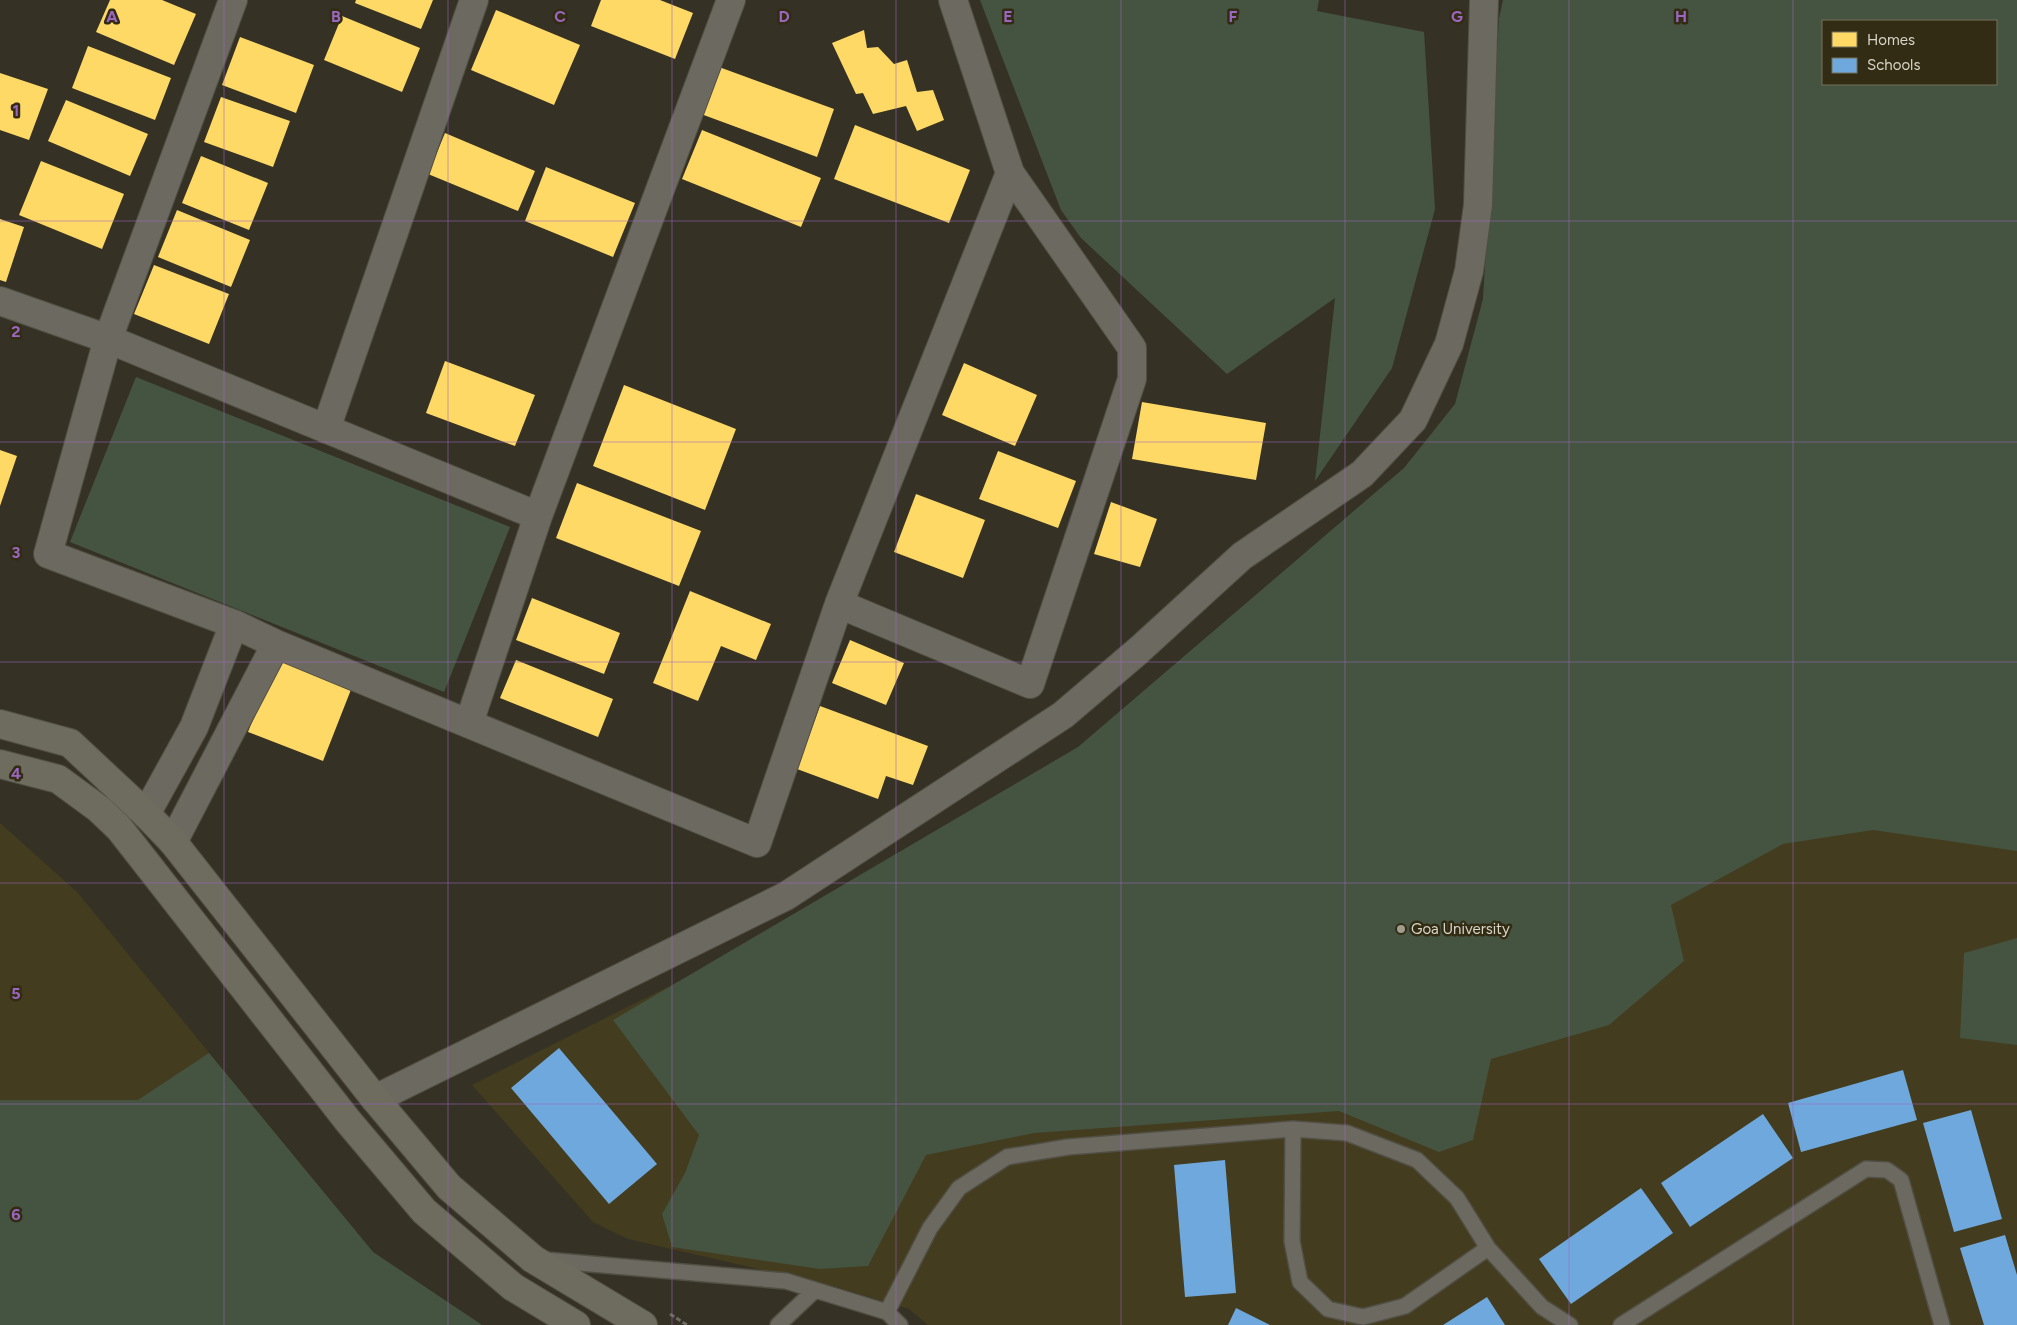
<svg xmlns="http://www.w3.org/2000/svg" width="2017" height="1325" font-family="Figtree,sans-serif">
	<style>
		.built { fill: #433c1e }
		.green { fill: #455440; fill-rule: evenodd }
		.homes { fill: #ffd966 }
		.schools { fill: #6fa8dc }
		.lines { fill: none; stroke-linecap: round; stroke-linejoin: round }
		.lane-casing { stroke: #514e43; stroke-width: 18 }
		.street-casing { stroke: #514e43; stroke-width: 30 }
		.secondary-casing { stroke: #514e43; stroke-width: 30 }
		.path { stroke: #6c6a61; stroke-width: 3; stroke-dasharray: 5 2.5; stroke-linecap: butt }
		.lane { stroke: #6c6a60; stroke-width: 15 }
		.street { stroke: #6c6a60; stroke-width: 28 }
		.secondary { stroke: #6e6b5f; stroke-width: 28 }
		.grid { fill: none; stroke: #9c67c2; stroke-width: 1; stroke-opacity: 0.55 }
		.poi-dot { fill: #a09c8e; stroke: #322c14; stroke-width: 2 }
		.labels { text-anchor: middle; dominant-baseline: central; stroke-width: 5; stroke-linejoin: round; paint-order: stroke }
		.poi-label { font-size: 15px; fill: #d9d5c7; stroke: #322c14; text-anchor: start }
		.grid-label { font-size: 16px; text-anchor: middle; font-weight: bold; fill: #9c67c2; stroke: #322c14; stroke-width: 5; stroke-linejoin: round; paint-order: stroke }
	</style>
	<rect width="100%" height="100%" fill="#353225"/>
	<path class="built" d="M 2017,703 L 2017,1325 L 928,1325 L 909,1309 L 837,1287 L 628,1239 L 593,1222 L 472,1085 L 1097,772 Z
		M 0,823 L 77,892 L 373,1252 L 482,1325 L 0,1325 Z"/>
	<path class="green" d="M 980,0 L 1319,0 L 1317,11 L 1424,32 L 1435,209 L 1392,368 L 1315,481 L 1335,298 L 1227,374 L 1081,238 L 1061,210 Z
		M 1503,0 L 2017,0 L 2017,851 L 1873,830 L 1783,844 L 1671,905 L 1684,961 L 1609,1025 L 1491,1059 L 1473,1140 L 1439,1152 L 1339,1111 L 1034,1133 L 926,1155 L 868,1266 L 820,1269 L 672,1247 L 662,1214 L 685,1173 L 699,1135 L 613,1020 L 1078,747 L 1404,468 L 1455,404 L 1483,299 L 1499,18 ZM 1823,21 L 1996,21 L 1996,84 L 1823,84 Z
		M 136,377 L 510,527 L 444,692 L 70,542 Z
		M 2017,938 L 2017,1045 L 1960,1038 L 1964,953 Z
		M 209,1053 L 373,1252 L 482,1325 L 0,1325 L 0,1100 L 138,1100 Z"/>
	<path class="homes" d="M 110,0 L 162,0 L 196,14 L 174,65 L 96,32 Z
		M 356,0 L 433,0 L 421,29 L 355,3 Z
		M 601,0 L 660,0 L 693,13 L 675,59 L 591,26 Z
		M 496,10 L 580,45 L 554,105 L 471,70 Z
		M 342,16 L 420,48 L 402,92 L 324,60 Z
		M 864,30 L 867,48 L 878,47 L 894,64 L 907,60 L 917,92 L 933,90 L 944,120 L 917,131 L 906,106 L 873,114 L 863,93 L 856,94 L 832,43 Z
		M 240,37 L 314,65 L 296,113 L 222,85 Z
		M 88,46 L 171,78 L 155,120 L 72,88 Z
		M 719,67 L 834,109 L 817,157 L 701,114 Z
		M 0,73 L 48,89 L 29,140 L 0,130 Z
		M 221,97 L 290,121 L 273,167 L 204,142 Z
		M 66,100 L 148,134 L 130,176 L 48,141 Z
		M 855,125 L 970,170 L 949,223 L 834,179 Z
		M 702,130 L 821,178 L 801,227 L 682,179 Z
		M 445,133 L 535,171 L 518,211 L 428,174 Z
		M 201,156 L 268,183 L 249,230 L 182,203 Z
		M 41,161 L 124,194 L 102,249 L 19,215 Z
		M 546,167 L 635,203 L 613,257 L 525,221 Z
		M 177,210 L 250,240 L 231,287 L 158,257 Z
		M 0,219 L 24,227 L 6,282 L 0,280 Z
		M 154,265 L 229,294 L 209,344 L 134,314 Z
		M 445,361 L 535,395 L 515,446 L 426,413 Z
		M 964,363 L 1037,395 L 1015,446 L 942,415 Z
		M 624,385 L 736,429 L 705,510 L 593,466 Z
		M 1142,402 L 1266,423 L 1256,480 L 1132,459 Z
		M 0,450 L 17,456 L 0,506 Z
		M 998,451 L 1076,481 L 1058,528 L 979,499 Z
		M 577,483 L 701,531 L 679,586 L 556,538 Z
		M 916,494 L 985,520 L 963,578 L 894,552 Z
		M 1111,502 L 1157,519 L 1140,567 L 1094,554 Z
		M 690,591 L 771,624 L 756,660 L 721,646 L 698,701 L 653,683 Z
		M 532,598 L 620,633 L 604,674 L 516,640 Z
		M 850,640 L 904,663 L 886,705 L 832,683 Z
		M 277,659 L 352,687 L 323,761 L 248,732 Z
		M 516,660 L 613,699 L 598,737 L 500,698 Z
		M 820,706 L 928,746 L 913,785 L 886,776 L 878,799 L 797,769 Z"/>
	<path class="schools" d="M 559,1048 L 657,1164 L 609,1204 L 511,1088 Z
		M 1903,1070 L 1917,1120 L 1801,1152 L 1788,1103 Z
		M 1971,1110 L 2002,1219 L 1954,1232 L 1923,1123 Z
		M 1763,1114 L 1793,1158 L 1690,1227 L 1661,1183 Z
		M 1225,1160 L 1236,1293 L 1185,1297 L 1174,1165 Z
		M 1641,1188 L 1673,1233 L 1571,1304 L 1539,1259 Z
		M 2005,1235 L 2017,1275 L 2017,1325 L 1984,1325 L 1960,1248 Z
		M 1487,1297 L 1505,1325 L 1443,1325 Z
		M 1236,1308 L 1270,1325 L 1228,1325 Z"/>
	<g class="lines">
		<g class="lane-casing">
			<path id="lane" d="M 1293,1129 L 1292,1241 L 1300,1282 L 1328,1309 L 1363,1317 L 1405,1306 L 1488,1248
				M 545,1260 L 786,1281 L 887,1312 L 900,1325
				M 887,1312 L 930,1228 L 959,1188 L 1007,1157 L 1068,1147 L 1293,1129 L 1347,1133 L 1417,1160 L 1457,1198 L 1488,1248 L 1542,1307 L 1570,1325
				M 778,1325 L 815,1290
				M 1621,1325 L 1866,1169 L 1887,1170 L 1901,1180 L 1942,1325"/>
		</g>
		<g class="street-casing">
			<path id="street" d="M 233,0 L 108,339 L 48,554 L 234,624 L 276,644 L 757,843 L 839,604 L 1010,173 L 953,0
				M 0,301 L 108,339 L 538,516
				M 326,429 L 474,0
				M 839,604 L 1030,684 L 1132,379 L 1132,348 L 1010,173
				M 469,723 L 538,516 L 731,0
				M 146,814 L 194,727 L 234,624
				M 173,842 L 276,644
				M 375,1099 L 786,896 L 1063,715 L 1138,651 L 1242,556 L 1362,474 L 1413,420 L 1449,344 L 1469,271 L 1478,205 L 1484,0"/>
		</g>
		<g class="secondary-casing">
			<path id="secondary" d="M 0,724 L 70,743 L 146,814 L 173,842 L 375,1099 L 449,1187 L 533,1259 L 643,1325
				M 0,764 L 58,779 L 99,809 L 119,828 L 348,1121 L 424,1211 L 513,1287 L 576,1325"/>
		</g>
		<path class="path" d="M 670,1314 L 687,1325"/>
		<use href="#lane" class="lane"/>
		<use href="#street" class="street"/>
		<use href="#secondary" class="secondary"/>
	</g>
	<path class="grid" d="M 224,0 L 224,1325M 448,0 L 448,1325M 672,0 L 672,1325M 896,0 L 896,1325M 1121,0 L 1121,1325M 1345,0 L 1345,1325M 1569,0 L 1569,1325M 1793,0 L 1793,1325M 0,221 L 2017,221M 0,442 L 2017,442M 0,662 L 2017,662M 0,883 L 2017,883M 0,1104 L 2017,1104"/>
	<circle class="poi-dot" cx="1401" cy="929" r="5"/>
	<g class="labels">
		<g class="poi-label">
			<text x="1411" y="929">Goa University</text>
		</g>
	</g>
	<g class="grid-label">
		<text x="112" y="22">A</text>
		<text x="336" y="22">B</text>
		<text x="560" y="22">C</text>
		<text x="784" y="22">D</text>
		<text x="1008" y="22">E</text>
		<text x="1233" y="22">F</text>
		<text x="1457" y="22">G</text>
		<text x="1681" y="22">H</text>
		<text x="16" y="116">1</text>
		<text x="16" y="337">2</text>
		<text x="16" y="558">3</text>
		<text x="16" y="779">4</text>
		<text x="16" y="999">5</text>
		<text x="16" y="1220">6</text>
	</g>
	<rect x="1822" y="20" width="175" height="65" fill="#322c14" stroke="#75705c"/>
	<rect x="1832" y="32" width="25" height="15" fill="#ffd966" stroke="#75705c"/>
	<text x="1867" y="45" font-size="15" fill="#d9d5c7">Homes</text>
	<rect x="1832" y="58" width="25" height="15" fill="#6fa8dc" stroke="#75705c"/>
	<text x="1867" y="70" font-size="15" fill="#d9d5c7">Schools</text>
</svg>
